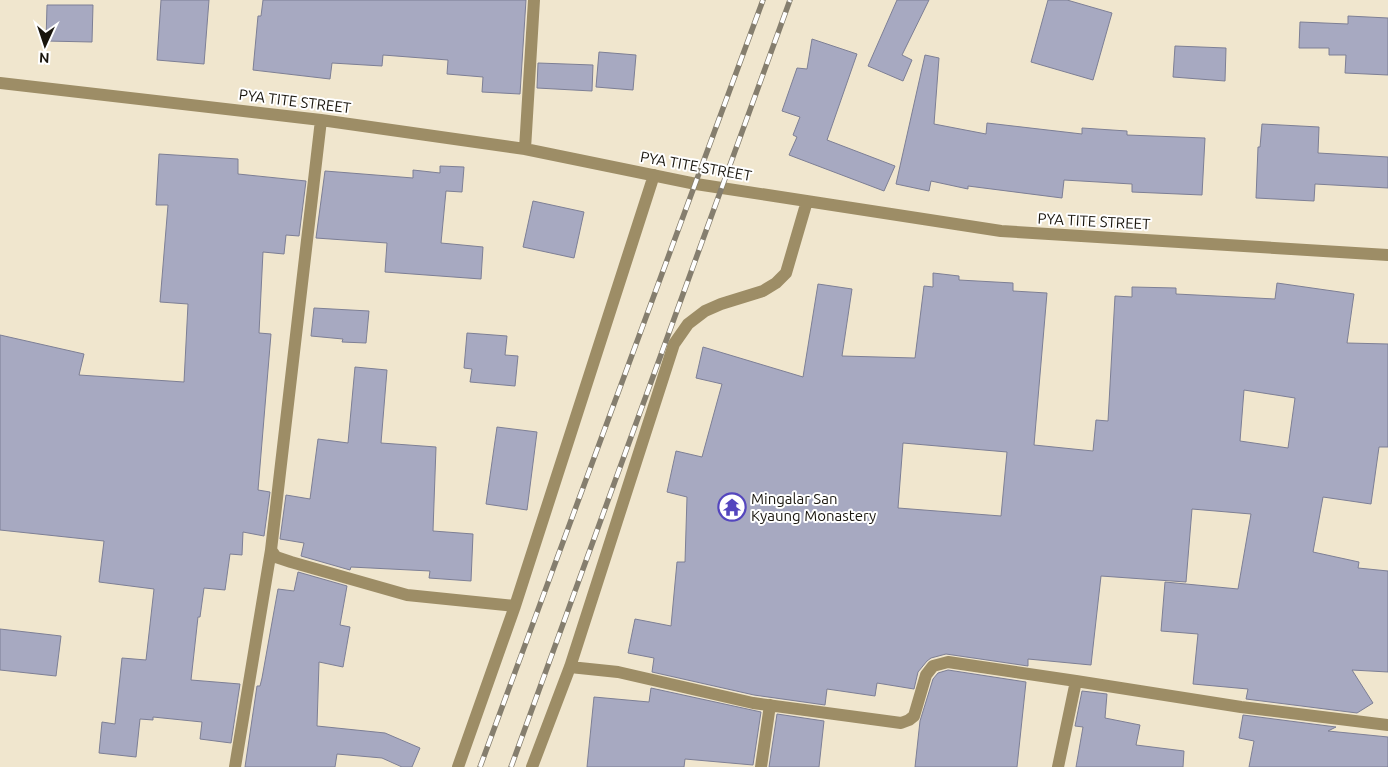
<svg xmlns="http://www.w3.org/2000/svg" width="1388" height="767" font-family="Ubuntu,sans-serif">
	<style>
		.building { fill: #a7a9c1; stroke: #7d7f95; fill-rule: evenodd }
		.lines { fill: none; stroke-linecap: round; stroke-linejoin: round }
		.minor { stroke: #9d8d66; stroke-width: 12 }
		.rail-casing { stroke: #857e6e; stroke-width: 5.5 }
		.rail { stroke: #fff; stroke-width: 4; stroke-dasharray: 11; stroke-linecap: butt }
		.labels { text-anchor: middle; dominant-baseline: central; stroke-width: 4; stroke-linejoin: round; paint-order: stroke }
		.street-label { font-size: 15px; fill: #19150d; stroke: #fff }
		.poi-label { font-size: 15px; fill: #19150d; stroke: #fff; text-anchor: start }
	</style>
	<rect width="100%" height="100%" fill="#f0e6ce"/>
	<path class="building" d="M 161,0 L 209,0 L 204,64 L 157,60 Z
		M 263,0 L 526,0 L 520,94 L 482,92 L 483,77 L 447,74 L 448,60 L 383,55 L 382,66 L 332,63 L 330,79 L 253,70 L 258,16 L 261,16 Z
		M 897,0 L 929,0 L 902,55 L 912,60 L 903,81 L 868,66 Z
		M 1048,0 L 1067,0 L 1112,13 L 1093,80 L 1031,62 Z
		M 47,5 L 93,5 L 92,42 L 46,41 Z
		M 1348,16 L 1388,18 L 1388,75 L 1345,73 L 1346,55 L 1329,55 L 1329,48 L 1299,48 L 1300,22 L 1348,24 Z
		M 812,39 L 857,54 L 827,140 L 895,166 L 884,191 L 789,155 L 797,137 L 793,135 L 800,117 L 782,111 L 797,68 L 807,69 Z
		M 1175,46 L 1226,48 L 1225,81 L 1173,77 Z
		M 599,52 L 636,55 L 633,90 L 596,87 Z
		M 925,55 L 939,58 L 934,124 L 986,134 L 987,123 L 1082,134 L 1082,128 L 1127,131 L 1127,135 L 1205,138 L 1202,195 L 1132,192 L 1132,184 L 1064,180 L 1062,198 L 968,186 L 968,189 L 931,181 L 929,191 L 896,184 Z
		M 538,63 L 593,65 L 592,91 L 537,88 Z
		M 1262,124 L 1319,127 L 1318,153 L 1388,157 L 1388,188 L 1315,184 L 1314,201 L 1256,198 L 1258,147 L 1260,147 Z
		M 159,154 L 238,159 L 238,174 L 306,181 L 299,236 L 286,235 L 284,254 L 263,252 L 259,333 L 271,334 L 258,490 L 270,492 L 264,536 L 243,532 L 242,555 L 230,554 L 225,590 L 204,588 L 200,617 L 198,617 L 191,680 L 240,684 L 231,743 L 200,739 L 202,722 L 153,717 L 153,720 L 140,719 L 136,757 L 99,753 L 102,722 L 115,724 L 122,658 L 146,660 L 154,589 L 99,582 L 104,541 L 0,530 L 0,335 L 84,354 L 79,375 L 184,382 L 188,304 L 160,302 L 168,205 L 156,205 Z
		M 440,166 L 464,167 L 462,192 L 446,191 L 441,243 L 483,247 L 481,279 L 385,272 L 387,243 L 316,238 L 325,171 L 413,178 L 413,170 L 440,173 Z
		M 533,201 L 584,212 L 574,258 L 523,247 Z
		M 933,273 L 959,276 L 959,280 L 1013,283 L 1013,291 L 1047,293 L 1034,445 L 1093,451 L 1096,420 L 1108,421 L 1115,296 L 1132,297 L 1132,287 L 1176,288 L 1176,294 L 1275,299 L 1277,283 L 1354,294 L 1347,343 L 1388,344 L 1388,447 L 1379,447 L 1371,504 L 1323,497 L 1313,552 L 1359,562 L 1358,568 L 1388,571 L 1388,672 L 1352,670 L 1373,703 L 1357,713 L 1246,699 L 1248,689 L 1193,684 L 1198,634 L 1161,631 L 1165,582 L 1238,589 L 1251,514 L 1192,509 L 1186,582 L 1101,576 L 1091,665 L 1028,659 L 1028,666 L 946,654 L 931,658 L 927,661 L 918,672 L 914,689 L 877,683 L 875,696 L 827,689 L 825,705 L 754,695 L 652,672 L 654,658 L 628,653 L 635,619 L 671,626 L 677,562 L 685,562 L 687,497 L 667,492 L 676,451 L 702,457 L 722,384 L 696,378 L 703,347 L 803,377 L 818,284 L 852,289 L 842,356 L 915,358 L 924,286 L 933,287 ZM 1244,390 L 1295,398 L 1288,448 L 1240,441 ZM 903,443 L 1007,452 L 1001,516 L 898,508 Z
		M 314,308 L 369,311 L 366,343 L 342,342 L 343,339 L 311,336 Z
		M 467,333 L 507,336 L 505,355 L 518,356 L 515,386 L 470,382 L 472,369 L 464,368 Z
		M 355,367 L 387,370 L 381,443 L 436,447 L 433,531 L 473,534 L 471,581 L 429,578 L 430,571 L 351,567 L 350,570 L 301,556 L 304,543 L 280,539 L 286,495 L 310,499 L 318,439 L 348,443 Z
		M 497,427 L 537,432 L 527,510 L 486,504 Z
		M 298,572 L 347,586 L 340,625 L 350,627 L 343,667 L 319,662 L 317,726 L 385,733 L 420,748 L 412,767 L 402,767 L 382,758 L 337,754 L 335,767 L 245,767 L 257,686 L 260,686 L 262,678 L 278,589 L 294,591 Z
		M 0,629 L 61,636 L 56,676 L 0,670 Z
		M 948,670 L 1026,682 L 1017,767 L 915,767 L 920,721 L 933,679 L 938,673 Z
		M 651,688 L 761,712 L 753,765 L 685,759 L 684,767 L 587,767 L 594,697 L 649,702 Z
		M 1082,691 L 1107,694 L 1105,718 L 1140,725 L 1136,745 L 1184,751 L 1183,767 L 1076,767 L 1083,727 L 1075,726 Z
		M 777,714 L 824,721 L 819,767 L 769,767 Z
		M 1243,715 L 1336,727 L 1328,731 L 1388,737 L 1388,767 L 1249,767 L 1254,741 L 1239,738 Z"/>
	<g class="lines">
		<path class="minor" d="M 0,83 L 321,120 L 525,149 L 696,184 L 1001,231 L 1388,255
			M 321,120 L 271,550 L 276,557 L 291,562 L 407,595 L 515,606
			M 525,149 L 534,0
			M 570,667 L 618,672 L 753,703 L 901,723 L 909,720 L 914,716 L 926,675 L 933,666 L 948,662 L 1076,681
			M 235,767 L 271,550
			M 458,767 L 515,606 L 654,175
			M 532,767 L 570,667 L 674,344 L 688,324 L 705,311 L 721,304 L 763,291 L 776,283 L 786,273 L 807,201
			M 761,767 L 770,705
			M 1058,767 L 1076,681 L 1241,707 L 1388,725"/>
		<g class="rail-casing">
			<path id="rail" d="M 480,767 L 763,0
				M 511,767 L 790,0"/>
		</g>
		<use href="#rail" class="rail"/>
	</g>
	<defs>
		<g id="temple-ring" transform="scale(1.4375)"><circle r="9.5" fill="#fff" stroke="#5446be" stroke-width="1.5"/><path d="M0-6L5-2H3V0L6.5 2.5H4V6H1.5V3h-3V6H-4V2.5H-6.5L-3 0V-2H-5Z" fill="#5446be"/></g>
	</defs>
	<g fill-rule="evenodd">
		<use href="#temple-ring" x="732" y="507"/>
	</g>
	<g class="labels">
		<g class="street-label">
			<text transform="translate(295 101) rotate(7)">PYA TITE STREET</text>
			<text transform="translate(696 166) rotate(10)">PYA TITE STREET</text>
			<text transform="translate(1094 221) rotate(3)">PYA TITE STREET</text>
		</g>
		<g class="poi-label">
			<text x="751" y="498">Mingalar San<tspan x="751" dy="17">Kyaung Monastery</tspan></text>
		</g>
	</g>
	<g transform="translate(45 45) rotate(183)" stroke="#ffffff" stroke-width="4" paint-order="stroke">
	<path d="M0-4L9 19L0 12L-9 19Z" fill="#19150d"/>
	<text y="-8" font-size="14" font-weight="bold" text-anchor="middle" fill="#19150d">N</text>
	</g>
</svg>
